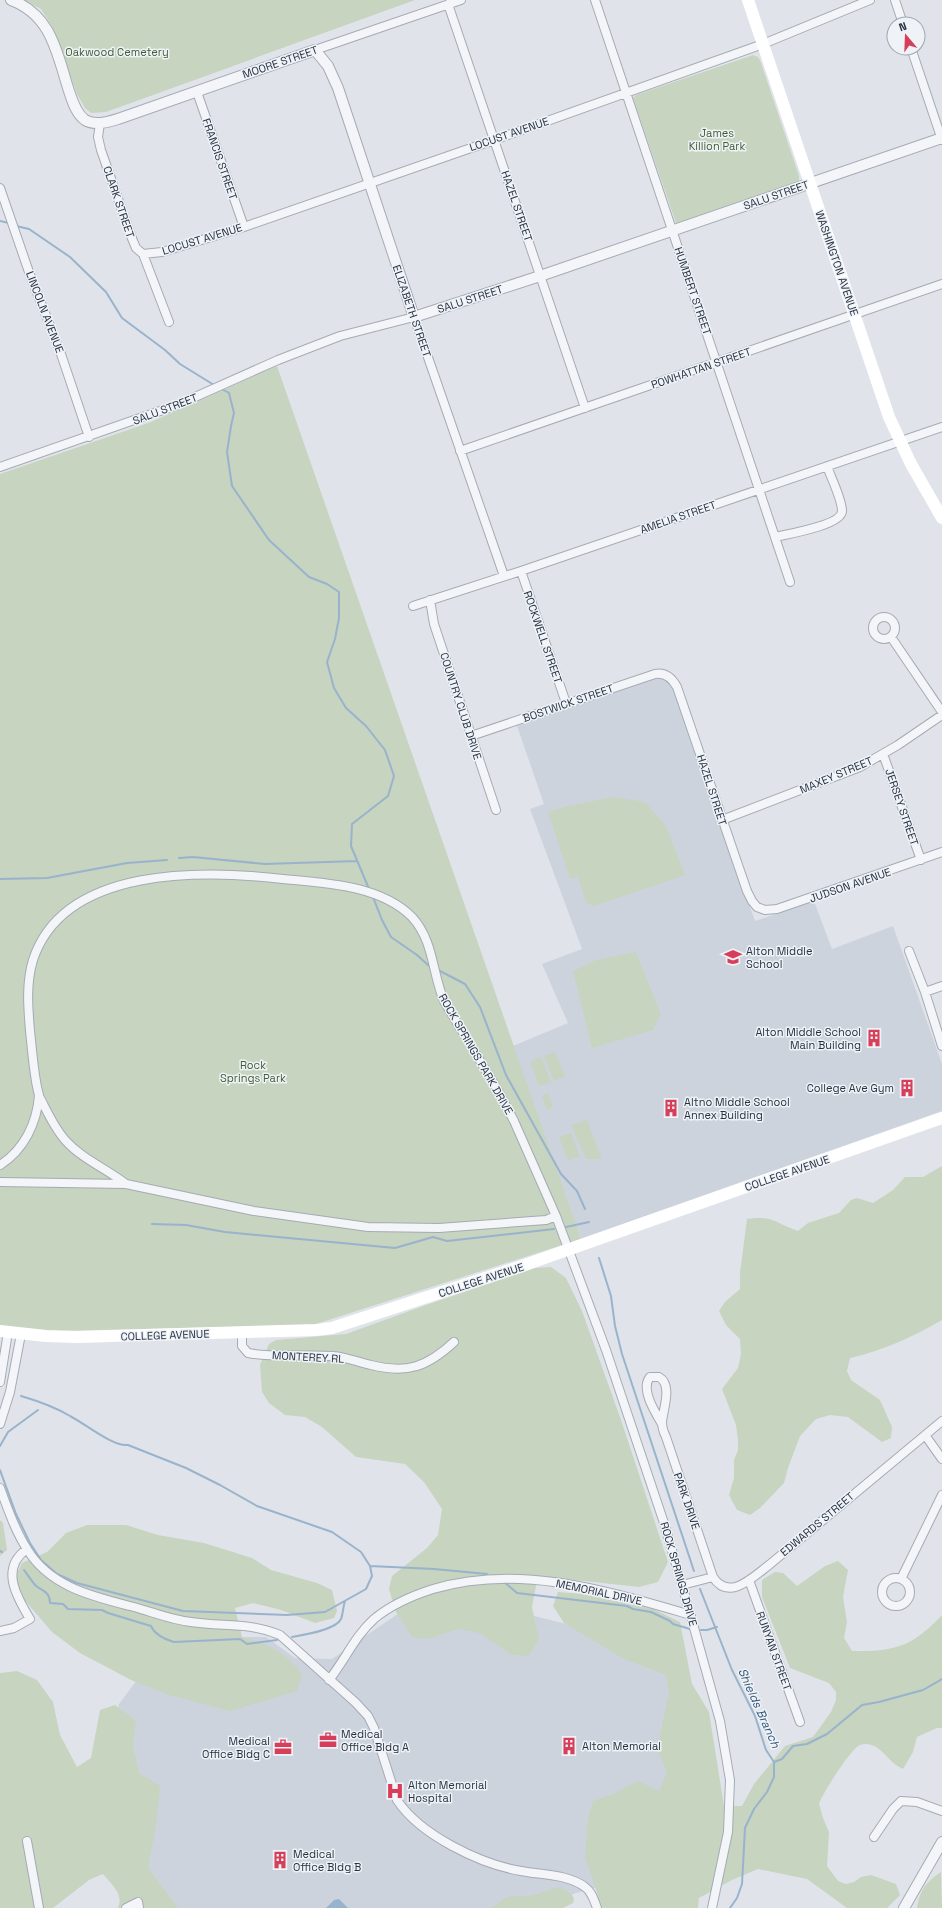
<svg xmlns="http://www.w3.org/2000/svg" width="942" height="1908" font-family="'Space Grotesk',sans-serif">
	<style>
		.built { fill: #cdd3dc }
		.green { fill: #c6d4c0 }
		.water { fill: #99b3cc }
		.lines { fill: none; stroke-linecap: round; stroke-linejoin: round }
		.stream { stroke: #99b3cc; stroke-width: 2 }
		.minor-casing { stroke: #a5abb4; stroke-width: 10 }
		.tertiary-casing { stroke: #a5abb4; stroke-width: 12 }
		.minor { stroke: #f3f5f8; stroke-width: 8 }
		.tertiary { stroke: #f3f5f8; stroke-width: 10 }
		.secondary { stroke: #fff; stroke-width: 12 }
		.labels { text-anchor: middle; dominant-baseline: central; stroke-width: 3; stroke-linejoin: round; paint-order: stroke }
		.park-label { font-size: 11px; fill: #3e5e34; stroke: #eff3f7 }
		.street-label { font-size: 11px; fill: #273242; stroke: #eff3f7 }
		.poi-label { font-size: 11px; fill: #273242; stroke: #eff3f7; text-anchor: start }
		.water-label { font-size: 12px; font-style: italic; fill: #2f5378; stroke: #eff3f7 }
	</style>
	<rect width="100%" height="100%" fill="#e0e4ea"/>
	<path class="built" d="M 654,679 L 662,679 L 669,683 L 674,690 L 755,921 L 814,901 L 832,949 L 893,926 L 942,1064 L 942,1111 L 581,1239 L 513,1046 L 568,1023 L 542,964 L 582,949 L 530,809 L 544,804 L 517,726 Z
		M 499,1607 L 665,1649 L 681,1671 L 659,1848 L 600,1887 L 576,1893 L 537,1908 L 168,1908 L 147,1901 L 112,1750 L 119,1704 L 169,1637 L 266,1637 L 295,1658 L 332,1659 L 402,1611 Z"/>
	<path class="green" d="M 24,0 L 415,0 L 106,112 L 91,113 L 85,108 L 77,94 L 52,26 L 41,9 Z
		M 753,55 L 758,57 L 760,60 L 799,176 L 799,181 L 676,223 L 633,98 L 636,95 Z
		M 277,366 L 581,1239 L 313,1325 L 57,1331 L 12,1328 L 0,1325 L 0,474 L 151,422 Z
		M 613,797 L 645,802 L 666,826 L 685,875 L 594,906 L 586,902 L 578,877 L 570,879 L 548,812 L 568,806 Z
		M 636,952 L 661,1014 L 653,1030 L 592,1048 L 573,971 L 596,960 Z
		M 555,1052 L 565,1076 L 554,1081 L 544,1056 Z
		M 541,1057 L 551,1082 L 539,1086 L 530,1062 Z
		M 548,1093 L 553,1107 L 547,1110 L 542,1096 Z
		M 587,1120 L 601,1157 L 601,1159 L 586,1159 L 571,1125 Z
		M 571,1133 L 580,1156 L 568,1161 L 559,1137 Z
		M 942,1166 L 942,1320 C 914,1336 883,1351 850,1358 L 847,1371 L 851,1380 L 880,1400 L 892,1427 L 891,1438 L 882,1442 L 848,1417 L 830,1415 L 816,1419 L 800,1436 L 788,1468 L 784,1483 L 760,1508 L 750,1515 L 737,1510 L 729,1495 L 734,1478 L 734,1460 L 738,1450 L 738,1440 L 736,1425 L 722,1389 L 738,1368 L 741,1354 L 740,1339 L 726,1325 L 719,1311 L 725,1302 L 740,1289 L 740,1273 L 747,1219 C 773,1215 775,1223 798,1231 L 808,1223 L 839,1213 L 851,1200 L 857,1198 L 873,1203 L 893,1190 L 905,1177 L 923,1177 Z
		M 551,1267 L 566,1278 L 582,1311 L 621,1420 L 668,1562 L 658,1582 L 639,1587 L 538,1576 L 532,1607 L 539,1640 L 528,1656 L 512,1655 L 480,1633 L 458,1629 L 428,1639 L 412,1637 L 395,1610 L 389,1589 L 392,1576 L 427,1548 L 438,1535 L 442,1509 L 424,1482 L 405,1464 L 356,1457 L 322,1427 L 305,1417 L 285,1415 L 269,1403 L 262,1392 L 260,1365 L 269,1344 L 276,1340 L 346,1334 L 429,1304 L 535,1268 Z
		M 0,1520 L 3,1523 L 7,1550 L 0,1556 Z
		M 87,1525 L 126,1525 L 158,1535 L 204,1543 L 252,1558 L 271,1570 L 317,1583 L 332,1590 L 337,1611 L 334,1618 L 315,1623 L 281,1610 L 253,1603 L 235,1608 L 242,1637 C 266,1643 287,1653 302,1674 L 297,1691 L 230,1711 L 169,1695 L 131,1680 L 80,1653 L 52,1632 L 21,1596 L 15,1577 L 22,1563 L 47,1552 L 66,1533 Z
		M 838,1561 L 848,1570 L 843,1597 L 847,1622 L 844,1638 L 852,1651 C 895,1652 913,1646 942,1615 L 942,1728 L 937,1728 L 917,1737 L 913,1752 L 903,1769 C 891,1764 886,1753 876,1747 C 870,1744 861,1742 856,1748 C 846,1757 825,1790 819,1803 L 823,1818 L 829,1832 L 827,1866 L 838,1881 L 846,1884 L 854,1882 L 861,1877 L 871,1875 L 896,1884 L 900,1895 L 887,1908 L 847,1908 L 807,1879 L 758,1869 L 732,1880 L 699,1898 L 698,1908 L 602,1908 L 585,1857 L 588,1819 L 593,1801 L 616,1793 L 626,1787 L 638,1781 L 659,1791 L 667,1772 L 657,1750 L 669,1693 L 666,1675 L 624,1659 L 564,1623 L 553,1606 L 558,1592 L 582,1594 L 653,1609 L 680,1622 L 692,1684 L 709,1712 L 724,1806 L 742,1806 L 754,1784 L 785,1746 L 813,1737 L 831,1712 L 836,1700 L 836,1692 L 829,1683 L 790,1668 L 762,1597 L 762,1580 L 775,1572 L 783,1573 L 797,1586 L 825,1566 Z
		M 17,1671 L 37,1680 L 53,1702 L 60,1735 L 77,1767 L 91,1758 L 100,1710 L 115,1705 L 136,1721 L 133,1746 L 139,1773 L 160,1786 L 156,1825 L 148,1868 L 178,1908 L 118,1908 C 124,1894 112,1885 103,1874 L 89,1880 L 53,1908 L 0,1908 L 0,1673 Z
		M 941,1872 L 942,1908 L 917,1908 C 920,1890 926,1882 941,1872 Z
		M 561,1887 L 572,1895 L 574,1899 L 573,1903 L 563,1908 L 490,1908 C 496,1906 500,1900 506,1898 C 514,1894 520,1897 528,1896 C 540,1895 549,1888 561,1887 Z"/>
	<path class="water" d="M 339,1899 L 348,1908 L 326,1908 L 334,1900 Z"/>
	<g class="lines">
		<path class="stream" d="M 0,221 L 9,223
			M 16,226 L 29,229 L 70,257 L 106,292 L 122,318 L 165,350 L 180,364 L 214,385
			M 220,388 L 229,393 L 234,413 L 231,426 L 227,452 L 232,486 L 269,540 L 309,577 L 327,584 L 339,592 L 339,618 L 335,639 L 327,662 L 334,688 L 346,708 L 366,726 L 385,750 L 394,776 L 388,796 L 352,824 L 351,846 L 369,889
			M 179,858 L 193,857 L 265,864 L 357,861
			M 0,879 L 47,878 L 127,863 L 167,860
			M 373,897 L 382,920 L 391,937 L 417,955 L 429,966
			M 438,970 L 465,984 L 480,1007 L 506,1075 L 561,1174 L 577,1191 L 585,1209
			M 152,1224 L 186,1225 L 225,1232 L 395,1248 L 433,1237 L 447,1241 L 554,1229
			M 566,1227 L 589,1222
			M 599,1258 L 611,1296 L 615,1326 L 622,1354 L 694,1571
			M 0,1446 L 8,1432 L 38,1410
			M 0,1470 L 16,1514 L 30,1543 L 41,1560 L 57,1574 L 77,1583 L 183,1611 L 287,1615 L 325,1612 L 366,1589 L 372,1576 L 370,1566 L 361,1552 L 332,1532 L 257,1506 L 220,1485 L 186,1468 L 128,1445 C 113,1447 84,1423 70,1416 C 55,1407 38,1401 21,1396
			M 0,1551 L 2,1552
			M 370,1566 L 434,1569 L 487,1574
			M 24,1570 C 27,1574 33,1583 36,1586 C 43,1591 50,1592 50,1603 L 63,1604 L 68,1609 L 102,1610 L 108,1613 L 151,1626 C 155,1635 164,1639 174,1642 L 240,1639 L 247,1644 L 277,1640
			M 503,1581 L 517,1593 L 627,1606 L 633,1609 L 651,1612 L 670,1621 L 673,1624 L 690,1629
			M 700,1589 L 732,1670 L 755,1716 L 766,1750 L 774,1762 L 774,1777 L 767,1792 L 754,1809 L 745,1828 L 742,1884 L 737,1898 L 730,1908
			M 701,1630 L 707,1630 L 717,1627
			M 292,1637 C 303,1635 336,1630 341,1619 C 343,1614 343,1607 345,1601
			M 774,1762 L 782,1759 L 793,1746 L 807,1744 L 827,1734 L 862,1705 L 879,1702 L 923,1690 L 942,1679"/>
		<g class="minor-casing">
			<path id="minor" d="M 595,0 L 790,582
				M 895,0 L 903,24
				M 448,4 L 585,408
				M 911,48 L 942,140
				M 315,50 L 461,0
				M 197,92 L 244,227
				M 100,123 L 98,137 L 101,150 L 131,236 L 136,248 L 143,254 L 169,322
				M 0,188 L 29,272 L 61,354 L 89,437
				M 143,254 L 162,252 L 244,227 L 494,140 L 763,44 L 870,0
				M 460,451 L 942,284
				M 0,467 L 177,405 L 278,360 L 340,336 L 414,317 L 504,576
				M 775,537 C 788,534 842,525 842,511 C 842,499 831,478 827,466
				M 521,571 L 566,703
				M 430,600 L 434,624 L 496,810
				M 413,606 L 521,571 L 942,427
				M873 628a11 11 0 1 1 22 0a11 11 0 1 1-22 0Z
				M 891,637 L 942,712
				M 471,736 L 655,674 C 665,672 672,678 677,687 L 747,891 L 752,901 L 757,907 L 765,910 L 777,909 L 942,852
				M 883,754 L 921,860
				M 722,820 L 860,767 L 898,745 L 942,715
				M 909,951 L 925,992 L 942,1046
				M 925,992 L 942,986
				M 39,1096 C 47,1111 54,1128 66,1141 C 82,1159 107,1169 126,1184
				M 0,1165 C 24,1150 37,1123 39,1095 C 34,1079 32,1048 30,1031 C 28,1007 26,983 33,960 C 64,865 205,870 283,879 C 325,883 380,885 412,917 C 434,941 432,973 444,1001 L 497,1089 L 514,1121 L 556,1216 L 606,1350 L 664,1523 L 681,1581 L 720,1721 L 730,1780 L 728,1832 L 712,1908
				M 0,1182 L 126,1184 L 254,1211 L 368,1227 L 439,1228 L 546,1220 L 556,1216
				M 242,1332 L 242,1346 L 248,1353 C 275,1358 305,1354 333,1356 C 346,1357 358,1362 371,1365 C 407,1374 427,1367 454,1342
				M 0,1382 L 8,1332
				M 0,1424 L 10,1392 L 21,1334
				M 662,1424 C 655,1412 640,1389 650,1377 L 659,1377 C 673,1385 663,1409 662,1422 C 662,1427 664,1433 666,1437 L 713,1577 C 729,1602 753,1577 769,1565 L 942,1421
				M 925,1435 L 942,1459
				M 0,1488 C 8,1509 15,1531 27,1549 C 49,1586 91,1596 130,1606 C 150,1611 171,1620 191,1622 C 223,1627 250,1622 280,1635 L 356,1703 L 368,1716 L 374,1728 L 397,1800 C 420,1835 480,1864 521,1871 C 541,1875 568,1874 585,1887 C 592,1892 594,1900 597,1908
				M882 1592a14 14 0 1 1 28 0a14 14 0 1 1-28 0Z
				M 901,1579 L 942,1495
				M 749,1580 L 800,1722
				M 682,1585 L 713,1577
				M 0,1631 L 14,1628 L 30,1619 C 16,1596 0,1568 27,1549
				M 329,1680 C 345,1660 355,1636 374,1619 C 392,1604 411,1596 433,1589 C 519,1563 608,1591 691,1615
				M 874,1837 L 893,1809 L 901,1801 L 917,1802 L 942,1811
				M 27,1841 L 39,1908
				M 126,1908 L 138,1902 L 139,1908"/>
		</g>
		<g class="tertiary-casing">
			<path id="tertiary" d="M 11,0 C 52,15 57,54 69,91 C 72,100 76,114 85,120 C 95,126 108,122 118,119 L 315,50 L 328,66 L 338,88 L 414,317 L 540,276 L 942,138
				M 904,1908 L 942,1842"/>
		</g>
		<use href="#minor" class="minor"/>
		<use href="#tertiary" class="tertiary"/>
		<path class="secondary" d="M 748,0 L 889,417 L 911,464 L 942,518
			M 0,1331 L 46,1336 L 76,1337 L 316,1330 L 332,1328 L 519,1267 L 942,1118"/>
	</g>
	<defs>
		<g id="school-bare" transform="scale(1.38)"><path d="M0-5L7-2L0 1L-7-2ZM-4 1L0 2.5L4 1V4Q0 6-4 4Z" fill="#d63e5a" stroke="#eff3f7" stroke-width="2.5" paint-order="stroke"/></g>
		<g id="building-bare" transform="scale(1.38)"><path d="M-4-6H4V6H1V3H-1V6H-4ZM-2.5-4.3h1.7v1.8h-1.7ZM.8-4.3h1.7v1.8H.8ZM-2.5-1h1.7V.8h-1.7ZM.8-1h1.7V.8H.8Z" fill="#d63e5a" stroke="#eff3f7" stroke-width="2.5" paint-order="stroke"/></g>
		<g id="office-bare" transform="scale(1.38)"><path d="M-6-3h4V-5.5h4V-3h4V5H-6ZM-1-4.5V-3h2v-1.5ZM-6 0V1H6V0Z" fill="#d63e5a" stroke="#eff3f7" stroke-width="2.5" paint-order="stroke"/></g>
		<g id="hospital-bare" transform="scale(1.38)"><path d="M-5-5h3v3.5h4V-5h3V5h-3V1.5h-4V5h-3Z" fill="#d63e5a" stroke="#eff3f7" stroke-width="2.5" paint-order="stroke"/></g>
	</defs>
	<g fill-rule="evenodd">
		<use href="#school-bare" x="733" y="957"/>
		<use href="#building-bare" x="874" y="1038"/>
		<use href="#building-bare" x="907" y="1088"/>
		<use href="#building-bare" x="671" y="1108"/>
		<use href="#office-bare" x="328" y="1740"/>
		<use href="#building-bare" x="569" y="1746"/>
		<use href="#office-bare" x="283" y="1747"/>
		<use href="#hospital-bare" x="395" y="1791"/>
		<use href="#building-bare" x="280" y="1860"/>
	</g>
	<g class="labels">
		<g class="park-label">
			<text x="117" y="52">Oakwood Cemetery</text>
			<text x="717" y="133">James<tspan x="717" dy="13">Killion Park</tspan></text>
			<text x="253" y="1065">Rock<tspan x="253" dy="13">Springs Park</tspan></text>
		</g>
		<g class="street-label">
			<text transform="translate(280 62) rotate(-19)">MOORE STREET</text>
			<text transform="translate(509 134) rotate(-19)">LOCUST AVENUE</text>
			<text transform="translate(220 159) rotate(71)">FRANCIS STREET</text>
			<text transform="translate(776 195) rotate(-19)">SALU STREET</text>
			<text transform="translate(119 202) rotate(71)">CLARK STREET</text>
			<text transform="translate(517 206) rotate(71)">HAZEL STREET</text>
			<text transform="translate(202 239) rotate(-17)">LOCUST AVENUE</text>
			<text transform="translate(837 263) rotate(71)">WASHINGTON AVENUE</text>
			<text transform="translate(693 291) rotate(71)">HUMBERT STREET</text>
			<text transform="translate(470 299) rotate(-18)">SALU STREET</text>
			<text transform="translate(412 311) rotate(71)">ELIZABETH STREET</text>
			<text transform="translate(45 312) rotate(69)">LINCOLN AVENUE</text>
			<text transform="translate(701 368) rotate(-19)">POWHATTAN STREET</text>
			<text transform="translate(165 409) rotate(-21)">SALU STREET</text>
			<text transform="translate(678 517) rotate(-19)">AMELIA STREET</text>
			<text transform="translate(543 637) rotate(71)">ROCKWELL STREET</text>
			<text transform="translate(568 703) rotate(-19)">BOSTWICK STREET</text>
			<text transform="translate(461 706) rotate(72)">COUNTRY CLUB DRIVE</text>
			<text transform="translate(836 775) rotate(-23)">MAXEY STREET</text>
			<text transform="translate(712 790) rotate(72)">HAZEL STREET</text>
			<text transform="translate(902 807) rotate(71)">JERSEY STREET</text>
			<text transform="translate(850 885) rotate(-19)">JUDSON AVENUE</text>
			<text transform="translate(476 1054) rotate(60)">ROCK SPRINGS PARK DRIVE</text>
			<text transform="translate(787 1173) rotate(-19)">COLLEGE AVENUE</text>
			<text transform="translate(481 1280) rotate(-18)">COLLEGE AVENUE</text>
			<text transform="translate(165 1335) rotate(-2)">COLLEGE AVENUE</text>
			<text transform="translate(308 1357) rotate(3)">MONTEREY RL</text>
			<text transform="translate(687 1501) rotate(71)">PARK DRIVE</text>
			<text transform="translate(817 1524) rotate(-40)">EDWARDS STREET</text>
			<text transform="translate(679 1574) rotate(74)">ROCK SPRINGS DRIVE</text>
			<text transform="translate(599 1592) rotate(12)">MEMORIAL DRIVE</text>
			<text transform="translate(774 1651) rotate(70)">RUNYAN STREET</text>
		</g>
		<g class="poi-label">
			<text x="746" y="951">Alton Middle<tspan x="746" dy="13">School</tspan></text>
			<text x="861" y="1032" text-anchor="end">Alton Middle School<tspan x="861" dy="13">Main Building</tspan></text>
			<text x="894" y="1088" text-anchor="end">College Ave Gym</text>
			<text x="684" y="1102">Altno Middle School<tspan x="684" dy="13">Annex Building</tspan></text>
			<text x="341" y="1734">Medical<tspan x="341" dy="13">Office Bldg A</tspan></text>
			<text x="270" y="1741" text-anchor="end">Medical<tspan x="270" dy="13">Office Bldg C</tspan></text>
			<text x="582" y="1746">Alton Memorial</text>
			<text x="408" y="1785">Alton Memorial<tspan x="408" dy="13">Hospital</tspan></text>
			<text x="293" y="1854">Medical<tspan x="293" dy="13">Office Bldg B</tspan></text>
		</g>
		<g class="water-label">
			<text transform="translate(759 1708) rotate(66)">Shields Branch</text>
		</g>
	</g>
	<g transform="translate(906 36) rotate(341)"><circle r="19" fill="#eff3f7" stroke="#9fa6af"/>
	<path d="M0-3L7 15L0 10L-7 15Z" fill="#d63e5a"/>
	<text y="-6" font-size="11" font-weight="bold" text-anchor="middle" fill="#273242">N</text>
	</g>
</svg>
